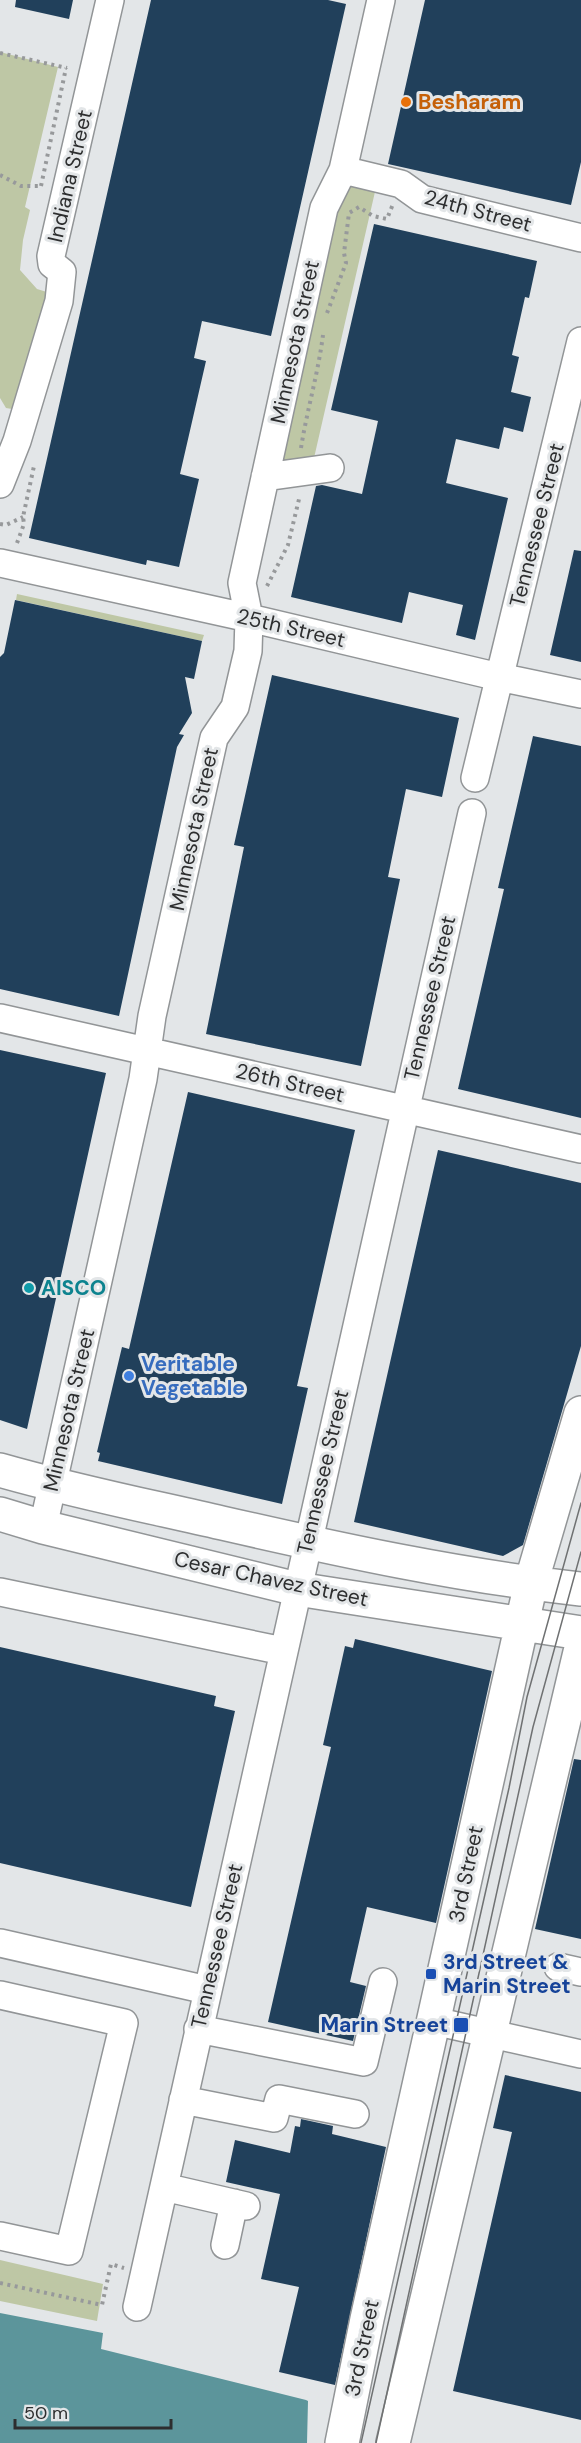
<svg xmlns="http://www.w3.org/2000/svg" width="581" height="2443" font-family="'DM Sans',sans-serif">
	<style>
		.green { fill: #bec7a5 }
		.water { fill: #5c959b }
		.building { fill: #21405b }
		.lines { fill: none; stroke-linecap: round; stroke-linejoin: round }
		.minor-casing { stroke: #929597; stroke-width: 30 }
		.major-casing { stroke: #929597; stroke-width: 36 }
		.path { stroke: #97999b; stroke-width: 4; stroke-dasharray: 3 4.5; stroke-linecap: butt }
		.minor { stroke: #fff; stroke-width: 27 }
		.major { stroke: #fff; stroke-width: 33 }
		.tram { stroke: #6f7172; stroke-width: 1.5 }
		.food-dot { fill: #e8710a; stroke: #e3e6e8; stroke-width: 2 }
		.culture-dot { fill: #0f9aa8; stroke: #e3e6e8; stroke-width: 2 }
		.shop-dot { fill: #3f7fe0; stroke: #e3e6e8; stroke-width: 2 }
		.transit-dot { fill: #1a4fb4; stroke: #e3e6e8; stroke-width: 2 }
		.labels { text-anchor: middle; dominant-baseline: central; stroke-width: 6; stroke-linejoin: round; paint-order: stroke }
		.food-label { font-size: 21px; font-weight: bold; fill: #c56008; stroke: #e3e6e8; text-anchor: start }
		.street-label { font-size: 21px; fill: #2d2e2f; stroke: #e3e6e8 }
		.culture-label { font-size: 21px; font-weight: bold; fill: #0d838f; stroke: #e3e6e8; text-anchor: start }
		.shop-label { font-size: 21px; font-weight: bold; fill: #366cbe; stroke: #e3e6e8; text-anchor: start }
		.transit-label { font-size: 21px; font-weight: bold; fill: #164399; stroke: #e3e6e8; text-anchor: start }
	</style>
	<rect width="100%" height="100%" fill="#e3e6e8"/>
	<path class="green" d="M 0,52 L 58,67 L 25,207 L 30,210 L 23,240 L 20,270 L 37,289 L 50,293 L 12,409 L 6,408 L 0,398 Z
		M 362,179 L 377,183 L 314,458 L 277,462 L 342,190 Z
		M 17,594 L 204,635 L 202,641 L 16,600 Z
		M 0,2260 L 103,2284 L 97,2321 L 0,2301 Z"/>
	<path class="water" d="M 0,2313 L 103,2333 L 101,2349 L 306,2400 L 308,2401 L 307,2443 L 0,2443 Z"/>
	<path class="building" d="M 16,0 L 73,0 L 69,19 L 15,7 Z
		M 151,0 L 328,0 L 346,4 L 271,336 L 202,321 L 194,358 L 206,361 L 180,474 L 199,479 L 179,567 L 147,560 L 146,565 L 29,538 Z
		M 425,0 L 581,0 L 581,162 L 571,205 L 388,164 Z
		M 374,224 L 537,261 L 529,298 L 525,297 L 512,355 L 519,357 L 511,392 L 531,397 L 523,432 L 504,427 L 499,449 L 456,439 L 446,483 L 508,498 L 475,640 L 456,635 L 463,605 L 409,592 L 402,623 L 291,597 L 316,486 L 322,485 L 362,494 L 378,421 L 331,410 Z
		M 574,550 L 581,551 L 581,662 L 550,655 Z
		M 15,600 L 202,641 L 194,679 L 185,677 L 192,713 L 179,734 L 184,735 L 177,747 L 119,1016 L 0,989 L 0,657 L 4,653 Z
		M 272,675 L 459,718 L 442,797 L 406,789 L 388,877 L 400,879 L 361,1066 L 206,1034 L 244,847 L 234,845 Z
		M 533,736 L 581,746 L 581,1118 L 458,1089 L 504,889 L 498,888 Z
		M 0,1050 L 106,1073 L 27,1429 L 0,1420 Z
		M 188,1092 L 355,1130 L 297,1386 L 308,1388 L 282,1504 L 98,1461 L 100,1453 L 97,1452 L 122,1347 L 129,1349 Z
		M 438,1150 L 581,1183 L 581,1346 L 523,1545 L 503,1556 L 354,1522 Z
		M 355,1639 L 492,1671 L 436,1923 L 367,1907 L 350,1982 L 366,1986 L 353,2041 L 268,2022 L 331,1747 L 323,1745 L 345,1646 L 353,1648 Z
		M 0,1647 L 216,1696 L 214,1706 L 235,1711 L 191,1907 L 0,1863 Z
		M 574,1759 L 581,1760 L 581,1939 L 535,1929 Z
		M 505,2075 L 581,2092 L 581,2420 L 453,2391 L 512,2132 L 493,2128 Z
		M 301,2119 L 333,2126 L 332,2134 L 386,2147 L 335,2385 L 279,2372 L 299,2287 L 261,2279 L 280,2194 L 226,2182 L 235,2140 L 290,2153 L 295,2126 L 300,2127 Z"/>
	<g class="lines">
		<g class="minor-casing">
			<path id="minor" d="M 343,170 L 401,184 L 422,199 L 581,238
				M 265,477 L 330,468
				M 0,484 L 17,441 L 59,301 L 62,272 L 52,264 L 51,256 L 110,0
				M 0,563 L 249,618 L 499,677 L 581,694
				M 475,778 L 581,341
				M 0,1018 L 581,1149
				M 43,1527 L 143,1079 L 152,1016 L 214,738 L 235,707 L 248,651 L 249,618 L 242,583 L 324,208 L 343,170 L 381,0
				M 0,1592 L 283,1651
				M 0,1943 L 207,1990
				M 558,1967 L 581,1972
				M 0,1995 L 124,2023 L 69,2251 L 0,2236
				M 434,2021 L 581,2054
				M 198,2029 L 364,2062 L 383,1982
				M 183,2100 L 274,2118 L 279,2099 L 355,2114
				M 164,2187 L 246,2206
				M 225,2245 L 234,2203
				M 137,2307 L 472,813"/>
		</g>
		<g class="major-casing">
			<path id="major" d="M 0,1470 C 73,1491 148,1506 222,1523 C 340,1550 460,1576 581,1589
				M 0,1514 L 43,1527 L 297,1589 L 581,1633
				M 342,2443 L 367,2319 L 531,1583 L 581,1413
				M 393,2443 L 581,1648"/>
		</g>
		<path class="path" d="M 0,53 L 67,68
			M 0,175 L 21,186 L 42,186
			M 41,186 L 66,68
			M 327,313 L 346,263 L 344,253 L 349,213 L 359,207 L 373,216 L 387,219 L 393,204
			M 301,448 C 307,410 318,374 323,335
			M 0,524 L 6,525 L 23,517
			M 17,543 L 24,524 L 23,517 L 34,466
			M 267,586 L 288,545 L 300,495
			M 0,2283 L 102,2305 L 111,2264 L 124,2268"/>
		<use href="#minor" class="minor"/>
		<use href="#major" class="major"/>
		<path class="tram" d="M 361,2443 L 509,1788 L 527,1697 L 581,1503
			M 376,2443 L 533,1727 L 581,1552"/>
	</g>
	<circle class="food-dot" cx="406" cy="102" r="6"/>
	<circle class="culture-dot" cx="29" cy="1288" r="6"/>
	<circle class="shop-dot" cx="129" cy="1376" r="6"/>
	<g class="transit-dot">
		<rect x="425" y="1968" width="12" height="12" rx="3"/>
		<rect x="453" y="2017" width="16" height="16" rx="3"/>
	</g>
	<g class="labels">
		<g class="food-label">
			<text x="418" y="102">Besharam</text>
		</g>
		<g class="street-label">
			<text transform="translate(70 176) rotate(-77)">Indiana Street</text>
			<text transform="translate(478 211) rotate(15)">24th Street</text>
			<text transform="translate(295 342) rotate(-78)">Minnesota Street</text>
			<text transform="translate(537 525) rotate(-76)">Tennessee Street</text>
			<text transform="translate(291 628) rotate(13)">25th Street</text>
			<text transform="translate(194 829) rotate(-78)">Minnesota Street</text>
			<text transform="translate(430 998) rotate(-77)">Tennessee Street</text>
			<text transform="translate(290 1083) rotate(13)">26th Street</text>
			<text transform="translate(69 1410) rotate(-77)">Minnesota Street</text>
			<text transform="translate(323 1472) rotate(-77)">Tennessee Street</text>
			<text transform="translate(271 1579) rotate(12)">Cesar Chavez Street</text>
			<text transform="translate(466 1874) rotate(-78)">3rd Street</text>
			<text transform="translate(217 1946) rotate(-77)">Tennessee Street</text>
			<text transform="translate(362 2348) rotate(-78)">3rd Street</text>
		</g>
		<g class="culture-label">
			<text x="41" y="1288">AISCO</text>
		</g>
		<g class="shop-label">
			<text x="141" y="1364">Veritable<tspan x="141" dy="24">Vegetable</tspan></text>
		</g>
		<g class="transit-label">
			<text x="443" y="1962">3rd Street &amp;<tspan x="443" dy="24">Marin Street</tspan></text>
			<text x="448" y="2025" text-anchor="end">Marin Street</text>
		</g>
	</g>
	<path d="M15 2419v9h156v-9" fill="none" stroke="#2d2e2f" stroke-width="3"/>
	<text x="24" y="2419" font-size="18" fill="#2d2e2f" stroke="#e3e6e8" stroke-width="4.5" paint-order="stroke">50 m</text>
</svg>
